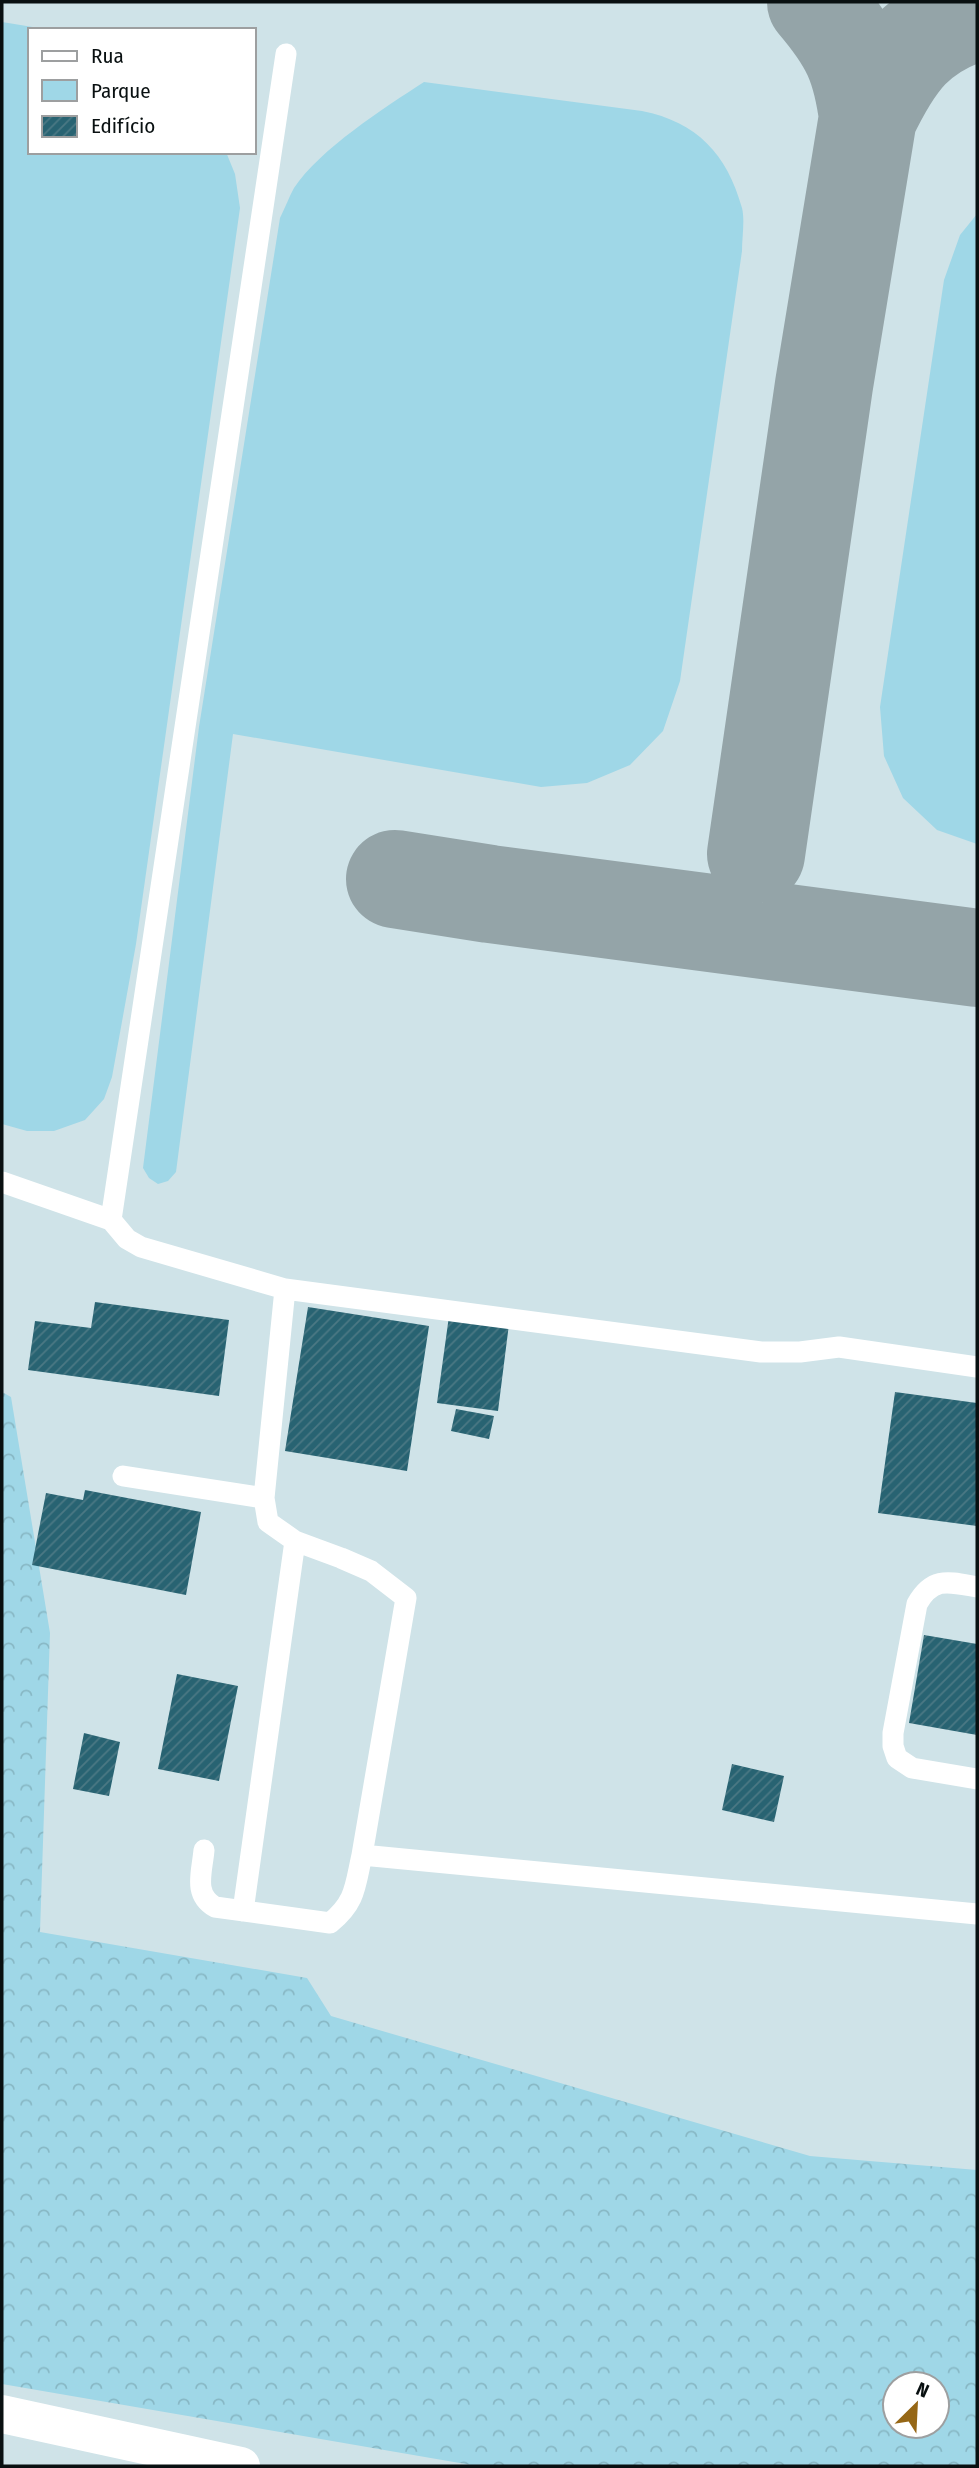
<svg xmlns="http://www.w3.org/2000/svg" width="979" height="2468" font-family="'Fira Sans Condensed',sans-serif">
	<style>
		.green { fill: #9fd7e7 }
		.forest { fill: url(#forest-crowns); fill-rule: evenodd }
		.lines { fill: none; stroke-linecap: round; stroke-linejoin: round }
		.taxiway { stroke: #94a4a8; stroke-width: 98 }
		.building { fill: url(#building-hatch) }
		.lane { stroke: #fff; stroke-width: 21 }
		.street { stroke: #fff; stroke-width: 38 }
	</style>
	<defs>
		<pattern id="forest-crowns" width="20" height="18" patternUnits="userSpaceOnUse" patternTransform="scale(1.75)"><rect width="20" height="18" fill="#9fd7e7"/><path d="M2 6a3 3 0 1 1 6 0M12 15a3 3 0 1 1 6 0" fill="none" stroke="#88b8c5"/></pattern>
		<pattern id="building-hatch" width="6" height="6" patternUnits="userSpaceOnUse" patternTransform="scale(1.75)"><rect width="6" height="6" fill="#286372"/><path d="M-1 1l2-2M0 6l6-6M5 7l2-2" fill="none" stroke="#4b7884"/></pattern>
	</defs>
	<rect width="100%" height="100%" fill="#cfe3e8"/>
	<path class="green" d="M 2,22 L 51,30 L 30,30 L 30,152 L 226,152 L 235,174 L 240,208 L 136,944 L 112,1077 L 104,1099 L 85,1120 L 54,1131 L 27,1131 L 2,1124 Z
		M 424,82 L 642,111 C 697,122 727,154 742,208 C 745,220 742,238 742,251 L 680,681 L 663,731 L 630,765 L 587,783 L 541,787 L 233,734 L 176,1172 L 168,1181 L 158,1184 L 149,1178 L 143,1168 L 199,727 L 280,218 C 285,208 289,197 294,188 C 320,149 384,108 424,82 Z
		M 977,214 L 977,844 L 937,830 L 903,798 L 884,756 L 880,707 L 944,280 L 960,235 Z"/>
	<path class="forest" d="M 2,1392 L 11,1397 L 50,1633 L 40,1932 L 307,1978 L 331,2016 L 810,2156 L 977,2170 L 977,2466 L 477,2466 L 2,2384 ZM 895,2384 L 937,2384 L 937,2426 L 895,2426 Z"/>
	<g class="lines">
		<path class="taxiway" d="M 816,2 C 850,42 861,65 868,117 C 894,63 917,29 977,12
			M 756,854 L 824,385 L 868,117
			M 395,879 L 490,894 L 977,958"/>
	</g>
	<path class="building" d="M 95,1302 L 229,1320 L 219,1396 L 28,1370 L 35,1321 L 91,1328 Z
		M 308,1307 L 429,1326 L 407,1471 L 285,1451 Z
		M 449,1316 L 509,1324 L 498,1411 L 437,1403 Z
		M 895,1392 L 977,1403 L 977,1526 L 878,1513 Z
		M 456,1409 L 494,1416 L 489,1439 L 451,1431 Z
		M 85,1490 L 201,1512 L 186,1595 L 32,1565 L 46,1493 L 83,1500 Z
		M 924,1635 L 977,1644 L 977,1735 L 909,1723 Z
		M 177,1674 L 238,1686 L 219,1781 L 158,1769 Z
		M 84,1733 L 120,1742 L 109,1796 L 73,1789 Z
		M 732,1764 L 784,1776 L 774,1822 L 722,1810 Z"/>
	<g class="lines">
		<path class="lane" d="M 2,1182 L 111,1220
			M 285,1289 L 761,1352 L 800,1352 L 839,1347 L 977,1367
			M 123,1476 L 264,1498
			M 977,1587 C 949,1582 933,1576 917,1604 L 893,1733 L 893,1746 L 897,1758 L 912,1768 L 977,1779
			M 204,1850 C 202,1873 193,1894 215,1907 L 330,1923 C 356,1902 355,1886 362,1855 L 406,1598 L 371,1571 L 341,1558 L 295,1541 L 268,1522 L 264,1498 L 285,1289 L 141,1247 L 127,1239 L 111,1220 L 286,54
			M 362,1855 L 977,1914
			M 243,1911 L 295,1541"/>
		<path class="street" d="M 2,2414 L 241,2466"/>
	</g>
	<rect width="979" height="2468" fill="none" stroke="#091011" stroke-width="7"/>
	<rect x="28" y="28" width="228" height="126" fill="#ffffff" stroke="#9d9fa0" stroke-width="2"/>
	<rect x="42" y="51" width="35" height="10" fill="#ffffff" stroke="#9d9fa0" stroke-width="2"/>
	<text x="91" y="63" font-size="21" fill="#091011">Rua</text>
	<rect x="42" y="80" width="35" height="21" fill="#9fd7e7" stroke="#9d9fa0" stroke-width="2"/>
	<text x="91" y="98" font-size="21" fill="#091011">Parque</text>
	<rect x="42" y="116" width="35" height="21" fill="url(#building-hatch)" stroke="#9d9fa0" stroke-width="2"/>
	<text x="91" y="133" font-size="21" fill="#091011">Edifício</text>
	<g transform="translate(916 2405) rotate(24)"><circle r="33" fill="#ffffff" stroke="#9d9fa0" stroke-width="2"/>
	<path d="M0-5L12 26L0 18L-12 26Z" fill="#966716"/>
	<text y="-10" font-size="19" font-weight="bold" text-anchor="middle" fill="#091011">N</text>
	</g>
</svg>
